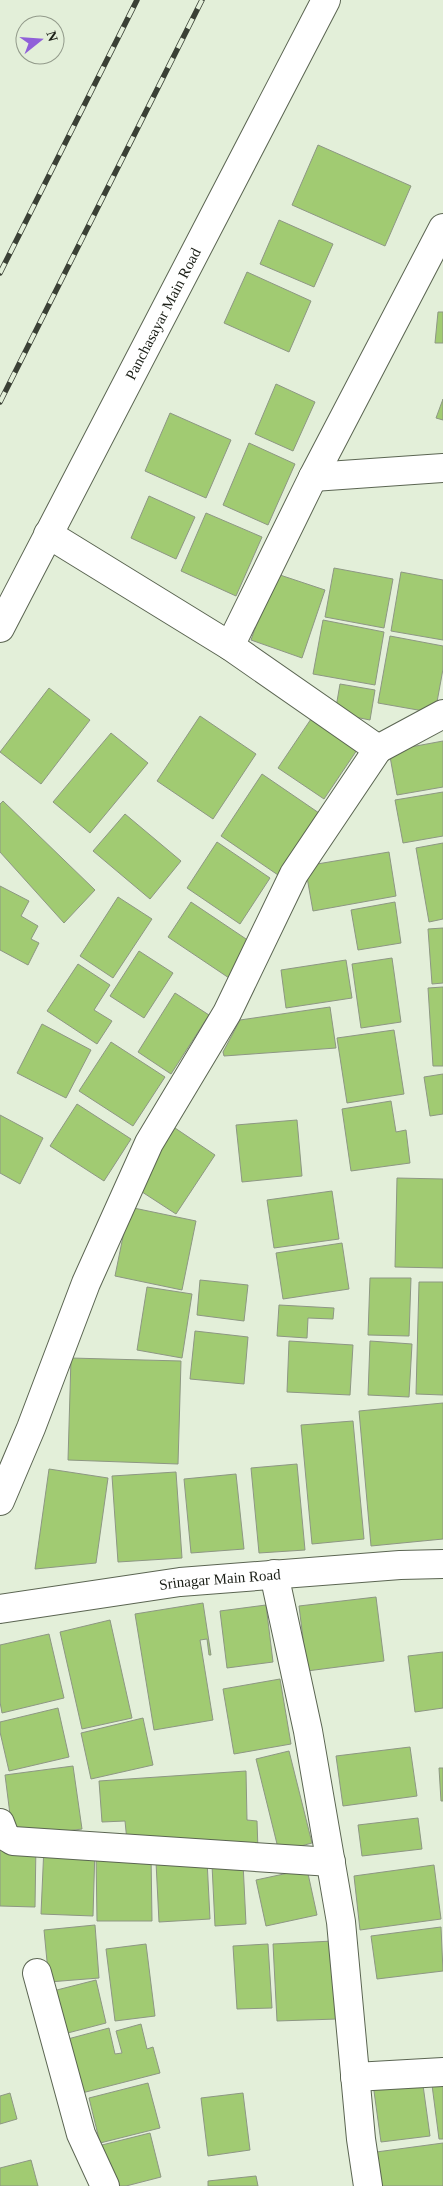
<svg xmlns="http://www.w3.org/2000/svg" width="443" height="2186" font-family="Georgia,serif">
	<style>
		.building { fill: #a1cb72; stroke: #8d9783 }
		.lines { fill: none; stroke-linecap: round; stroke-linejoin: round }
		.minor-casing { stroke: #5b6552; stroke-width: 30 }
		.minor { stroke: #fff; stroke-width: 28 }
		.rail-casing { stroke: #3a4035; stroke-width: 5.5 }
		.rail { stroke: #e3efd9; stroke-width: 4; stroke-dasharray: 11; stroke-linecap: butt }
		.labels { text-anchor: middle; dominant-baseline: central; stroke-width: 4; stroke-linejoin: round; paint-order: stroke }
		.street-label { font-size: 15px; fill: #1a1e16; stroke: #e3efd9 }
	</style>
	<rect width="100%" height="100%" fill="#e3efd9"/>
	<path class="building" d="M 318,145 L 411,186 L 385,246 L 292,205 Z
		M 279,220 L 333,244 L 314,287 L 260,264 Z
		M 247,272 L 311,301 L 289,352 L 224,323 Z
		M 438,312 L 443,312 L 443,343 L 435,343 Z
		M 276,384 L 315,402 L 293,451 L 255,434 Z
		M 443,399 L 443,420 L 436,418 Z
		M 170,413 L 231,440 L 206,498 L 145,471 Z
		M 249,443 L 295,464 L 268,525 L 223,505 Z
		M 149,496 L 195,517 L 176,559 L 131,538 Z
		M 206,513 L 262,537 L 236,596 L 181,571 Z
		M 334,568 L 393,579 L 384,628 L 325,617 Z
		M 401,572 L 443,580 L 443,640 L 391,631 Z
		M 274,573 L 325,590 L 302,658 L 251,640 Z
		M 323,620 L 384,632 L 375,685 L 313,674 Z
		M 390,636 L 443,646 L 443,669 L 435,713 L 378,703 Z
		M 340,684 L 375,690 L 370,720 L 335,713 Z
		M 49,688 L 90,720 L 41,784 L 0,752 Z
		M 200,716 L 256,754 L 213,819 L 157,781 Z
		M 313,716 L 359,747 L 324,799 L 278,768 Z
		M 111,733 L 148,763 L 90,833 L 53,802 Z
		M 443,741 L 443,787 L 397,795 L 389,751 Z
		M 262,774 L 319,813 L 278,875 L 221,836 Z
		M 443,792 L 443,836 L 403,843 L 395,800 Z
		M 3,801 L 95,890 L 64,923 L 0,852 L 0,804 Z
		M 125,814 L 181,861 L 150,899 L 93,851 Z
		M 217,842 L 270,878 L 240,924 L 187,888 Z
		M 443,843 L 443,919 L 429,922 L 416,848 Z
		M 389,852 L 396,896 L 313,911 L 305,866 Z
		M 0,886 L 29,901 L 21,916 L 38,926 L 31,939 L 39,943 L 28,965 L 0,950 Z
		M 118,897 L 152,919 L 113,978 L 80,956 Z
		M 191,902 L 255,945 L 232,980 L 168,937 Z
		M 395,902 L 401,943 L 358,950 L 351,910 Z
		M 443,928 L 443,983 L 432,984 L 428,929 Z
		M 139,951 L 173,973 L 144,1018 L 110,996 Z
		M 392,958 L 401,1022 L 361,1028 L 352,964 Z
		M 346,960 L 352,998 L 286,1008 L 281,970 Z
		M 78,964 L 110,985 L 94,1010 L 112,1021 L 97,1044 L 47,1011 Z
		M 443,987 L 443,1066 L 433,1066 L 428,988 Z
		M 175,993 L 209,1015 L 171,1074 L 138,1052 Z
		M 330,1007 L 336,1048 L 224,1056 L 223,1052 L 240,1020 Z
		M 42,1024 L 91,1050 L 66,1098 L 17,1073 Z
		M 394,1030 L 404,1094 L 347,1103 L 337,1038 Z
		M 111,1042 L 165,1077 L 133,1126 L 79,1091 Z
		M 443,1074 L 443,1114 L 430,1116 L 424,1077 Z
		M 391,1101 L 396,1132 L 406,1130 L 410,1163 L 351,1171 L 342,1109 Z
		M 77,1104 L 131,1139 L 104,1181 L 50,1146 Z
		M 0,1115 L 43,1138 L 20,1184 L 0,1173 Z
		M 297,1120 L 302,1176 L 242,1182 L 236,1125 Z
		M 175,1128 L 215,1155 L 176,1214 L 136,1188 Z
		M 397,1178 L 443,1179 L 443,1268 L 395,1267 Z
		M 332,1191 L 339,1239 L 274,1248 L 267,1200 Z
		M 129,1207 L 196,1221 L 182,1290 L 115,1276 Z
		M 342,1243 L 349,1289 L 283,1299 L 276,1253 Z
		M 370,1278 L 411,1278 L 409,1336 L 368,1335 Z
		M 200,1280 L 248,1285 L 244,1321 L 197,1315 Z
		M 419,1282 L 443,1282 L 443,1395 L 416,1394 Z
		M 147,1287 L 192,1294 L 182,1358 L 137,1350 Z
		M 279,1305 L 334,1308 L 333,1319 L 308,1318 L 307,1338 L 277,1336 Z
		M 195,1331 L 248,1337 L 244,1384 L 190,1379 Z
		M 289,1341 L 353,1345 L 350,1395 L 287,1392 Z
		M 370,1341 L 412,1344 L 409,1397 L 368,1395 Z
		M 71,1358 L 181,1361 L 178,1464 L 68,1460 Z
		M 443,1403 L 443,1539 L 371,1546 L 359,1411 Z
		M 353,1421 L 364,1539 L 312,1544 L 301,1425 Z
		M 297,1464 L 305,1550 L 259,1553 L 251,1468 Z
		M 49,1469 L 108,1478 L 96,1563 L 35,1569 Z
		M 176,1472 L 182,1558 L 118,1562 L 112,1476 Z
		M 236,1474 L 244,1549 L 191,1553 L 184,1479 Z
		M 376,1597 L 384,1661 L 307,1671 L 299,1606 Z
		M 203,1603 L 211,1655 L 209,1655 L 207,1639 L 200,1640 L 213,1720 L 154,1730 L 135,1614 Z
		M 266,1605 L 273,1662 L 227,1668 L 220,1611 Z
		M 110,1620 L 132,1718 L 82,1729 L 60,1632 Z
		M 49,1634 L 64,1698 L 2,1713 L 0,1702 L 0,1645 Z
		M 443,1652 L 443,1708 L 415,1712 L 408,1656 Z
		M 280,1679 L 291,1744 L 234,1754 L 223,1689 Z
		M 58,1708 L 69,1757 L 9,1771 L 0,1732 L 0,1722 Z
		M 143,1718 L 153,1765 L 91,1779 L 81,1733 Z
		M 410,1747 L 417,1796 L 343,1806 L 336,1756 Z
		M 289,1751 L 312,1843 L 279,1852 L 256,1759 Z
		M 73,1766 L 82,1829 L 13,1838 L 5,1775 Z
		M 439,1768 L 443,1768 L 443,1801 L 441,1801 Z
		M 246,1771 L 247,1820 L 257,1821 L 258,1850 L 127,1841 L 125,1821 L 102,1822 L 99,1781 Z
		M 418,1818 L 422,1849 L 362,1856 L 358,1825 Z
		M 0,1843 L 36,1843 L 35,1907 L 0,1906 Z
		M 44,1846 L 95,1848 L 93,1916 L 41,1914 Z
		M 96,1854 L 151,1854 L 152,1921 L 97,1921 Z
		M 207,1860 L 210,1919 L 159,1922 L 156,1862 Z
		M 243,1863 L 246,1924 L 215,1926 L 212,1865 Z
		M 434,1865 L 441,1919 L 360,1930 L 354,1876 Z
		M 307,1869 L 317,1915 L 266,1926 L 256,1880 Z
		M 95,1925 L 99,1978 L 49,1982 L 44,1930 Z
		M 441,1927 L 443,1971 L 377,1979 L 371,1936 Z
		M 333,1941 L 337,2019 L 277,2021 L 273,1944 Z
		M 146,1944 L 155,2016 L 115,2021 L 106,1949 Z
		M 268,1944 L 272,2008 L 237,2009 L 233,1946 Z
		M 96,1980 L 106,2023 L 60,2035 L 49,1992 Z
		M 141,2024 L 147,2049 L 153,2047 L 160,2073 L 78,2094 L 64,2040 L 109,2028 L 115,2054 L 122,2053 L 116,2031 Z
		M 422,2078 L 430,2136 L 381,2142 L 373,2084 Z
		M 148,2083 L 160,2128 L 100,2143 L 89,2098 Z
		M 443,2083 L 443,2139 L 439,2139 L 432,2085 Z
		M 10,2093 L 17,2119 L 0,2124 L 0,2096 Z
		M 243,2093 L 250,2150 L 208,2156 L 201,2098 Z
		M 150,2133 L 161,2177 L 126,2186 L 112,2186 L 102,2145 Z
		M 443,2143 L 443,2186 L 374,2186 L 369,2153 Z
		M 31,2160 L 38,2186 L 0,2186 L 0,2168 Z
		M 256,2176 L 258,2186 L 208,2186 L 208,2181 Z"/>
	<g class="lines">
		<g class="minor-casing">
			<g id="minor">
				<path d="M 313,477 L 443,468"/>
				<path id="s1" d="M 0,628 L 326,0"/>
				<path d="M 230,646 L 313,477 L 443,228"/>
				<path d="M 378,749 L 443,714"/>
				<path d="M 0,1501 L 31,1428 L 86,1283 L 149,1143 L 227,1013 L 294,874 L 378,749 L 230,646 L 48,534"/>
				<path d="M 274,1574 L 308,1731 L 341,1922 L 361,2139 L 368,2186"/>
				<path id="s2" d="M 0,1609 L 180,1582 L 400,1565 L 443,1564"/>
				<path d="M 0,1823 L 5,1836 L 13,1841 L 331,1862"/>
				<path d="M 37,1973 L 81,2134 L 105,2186"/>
				<path d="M 355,2077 L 443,2072"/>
			</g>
		</g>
		<use href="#minor" class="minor"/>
		<g class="rail-casing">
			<path id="rail" d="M 0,273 L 137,0
				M 0,402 L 202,0"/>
		</g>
		<use href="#rail" class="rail"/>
	</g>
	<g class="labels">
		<g class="street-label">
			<text stroke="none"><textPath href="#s1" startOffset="354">Panchasayar Main Road</textPath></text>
			<text stroke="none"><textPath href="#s2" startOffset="222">Srinagar Main Road</textPath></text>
		</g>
	</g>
	<g transform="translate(40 40) rotate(73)"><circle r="24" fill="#e3efd9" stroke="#939b8b"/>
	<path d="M0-4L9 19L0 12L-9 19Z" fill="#9060d9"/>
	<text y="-8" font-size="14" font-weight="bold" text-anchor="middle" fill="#1a1e16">N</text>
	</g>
</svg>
